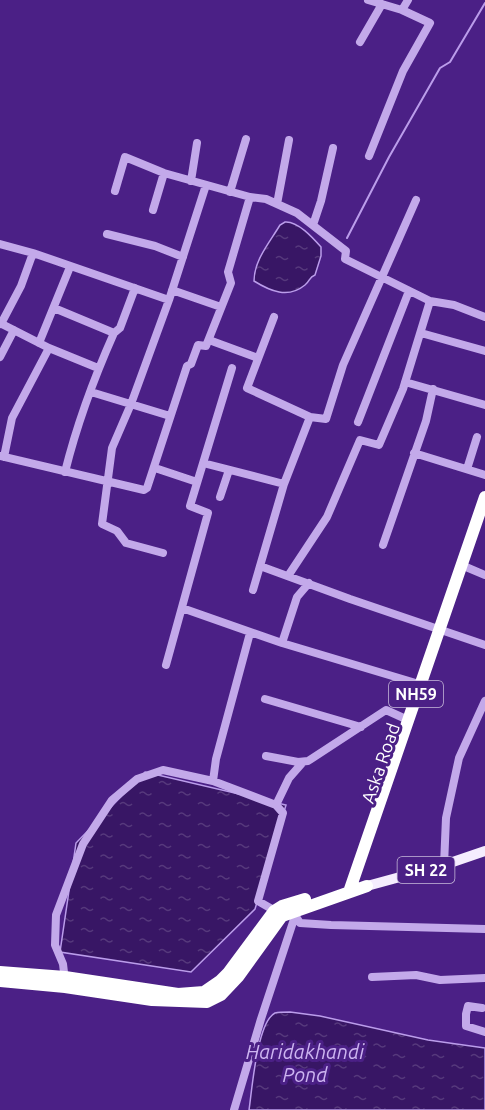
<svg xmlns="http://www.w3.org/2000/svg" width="485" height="1110" font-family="Ubuntu,sans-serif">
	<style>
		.water { fill: url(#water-ripples); stroke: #bb9deb; stroke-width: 1.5 }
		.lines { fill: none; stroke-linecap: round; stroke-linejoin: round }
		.stream { stroke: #bb9deb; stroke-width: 2 }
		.minor { stroke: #c3a9ea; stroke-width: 8 }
		.major { stroke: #f5edfe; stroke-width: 10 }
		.highway { stroke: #fff; stroke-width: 12 }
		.labels { text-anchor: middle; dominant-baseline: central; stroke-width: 6; stroke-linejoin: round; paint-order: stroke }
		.shield { fill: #4b2086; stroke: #c9bcdb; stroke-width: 1.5 }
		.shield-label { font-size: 16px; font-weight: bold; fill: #fff }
		.street-label { font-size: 18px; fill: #fff; stroke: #4b2086 }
		.water-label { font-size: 20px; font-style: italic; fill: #cdb5f1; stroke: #4b2086 }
	</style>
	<defs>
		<pattern id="water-ripples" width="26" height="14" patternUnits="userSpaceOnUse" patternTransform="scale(1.5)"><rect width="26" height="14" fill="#381665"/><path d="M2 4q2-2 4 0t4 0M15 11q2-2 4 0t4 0" fill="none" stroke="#56397c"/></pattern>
	</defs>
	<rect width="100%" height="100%" fill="#4b2086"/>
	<path class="water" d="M 285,222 C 298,221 313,238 321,247 L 321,256 L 315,275 C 309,277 310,281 305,285 C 288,299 270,291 254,281 C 254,260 270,242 280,225 Z
		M 145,772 L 286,805 L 255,909 L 191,972 L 60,952 L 76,843 Z
		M 290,1012 L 320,1016 L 428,1040 L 485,1048 L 485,1110 L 249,1110 C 252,1090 257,1022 275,1013 C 279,1012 286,1012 290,1012 Z"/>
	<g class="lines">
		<path class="stream" d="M 347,238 L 389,157 L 440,68 L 450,62 L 485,3"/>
		<path class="minor" d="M 368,0 L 402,10 L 408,0
			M 360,42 L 382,4
			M 369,156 L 403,71 L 430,23 L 402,10
			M 191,181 L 197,143
			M 115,191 L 125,157 L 164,173 L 250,197 L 266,199 L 297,213 L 346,251 L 345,259 L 430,301 L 454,305 L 485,317
			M 230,192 L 246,139
			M 277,204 L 289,140
			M 153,210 L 164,173
			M 313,225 L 321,201 L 333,148
			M 107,234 L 155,246 L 183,257
			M 0,244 L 33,253 L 169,300
			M 172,290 L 221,307
			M 54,308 L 114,333
			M 274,317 L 247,388 L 310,417
			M 0,323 L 49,348 L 98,368
			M 1,324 L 21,286 L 33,253
			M 421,333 L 485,351
			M 209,340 L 258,358
			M 39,343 L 70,267
			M 0,357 L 14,330
			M 405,382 L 485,405
			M 91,392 L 170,416
			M 358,422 L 409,291
			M 414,453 L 485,475
			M 0,456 L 144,490 L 147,488 L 187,366 L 191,364 L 198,345 L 206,346 L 231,283 L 228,272 L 250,197
			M 4,457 L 12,418 L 49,348
			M 203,463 L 284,484
			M 155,468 L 197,482
			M 467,469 L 477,437
			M 65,472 C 77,424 94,378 114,333 L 120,328 L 135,288
			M 220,497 L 229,470
			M 383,545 L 426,421 L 433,389
			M 163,553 L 126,543 L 117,531 L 102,524 L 112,448 L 131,404 L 169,300 L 206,185
			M 260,566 L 350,599 L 485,645
			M 466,567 L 485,575
			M 288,576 L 327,517 L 360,440 L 379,445 L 403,389 L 430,301
			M 253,590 L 284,484 L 310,417 L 326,419 L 343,365 L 416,200
			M 182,608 L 282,643 L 419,684
			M 282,643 L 297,597 L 309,583
			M 166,665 L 208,513 L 190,506 L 232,368
			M 265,699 L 361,727
			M 266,756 L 298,762 L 308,761 L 386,710 L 408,720
			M 213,781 L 216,759 L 250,633
			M 276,805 L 289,778 L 303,762
			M 444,865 L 446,818 L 459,758 L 485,701
			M 293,912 L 300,923 L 331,925 L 485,929
			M 372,977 L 416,975 L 440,980 L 485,978
			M 65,981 L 63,964 L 55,945 L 56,915 L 83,844 L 112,800 L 137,779 L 163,770 L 213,781 L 276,805 L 283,813 L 258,901 L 277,912
			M 482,1008 L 468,1006 L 466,1014 L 466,1026 L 485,1032
			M 234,1110 L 261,1019 L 297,910"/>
		<path class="major" d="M 367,886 L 444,865 L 485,851"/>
		<path class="highway" d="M 349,892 L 485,497
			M 0,972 L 65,977 L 178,994 L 204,992 L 220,981 L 228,973 L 274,911 L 282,906 L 305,899
			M 0,981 L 65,987 L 152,1000 L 207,1002 L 221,995 L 238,977 L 282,916 L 367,886"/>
	</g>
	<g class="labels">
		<g class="shield">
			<rect x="389" y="681" width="54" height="26" rx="4.5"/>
			<rect x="397.5" y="857" width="57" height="26" rx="4.5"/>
		</g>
		<g class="shield-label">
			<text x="416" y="694">NH59</text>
			<text x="426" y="870">SH 22</text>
		</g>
		<g class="street-label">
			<text transform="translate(380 763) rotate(-71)">Aska Road</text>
		</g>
		<g class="water-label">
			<text x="305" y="1051">Haridakhandi<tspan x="305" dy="23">Pond</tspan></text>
		</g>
	</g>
</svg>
